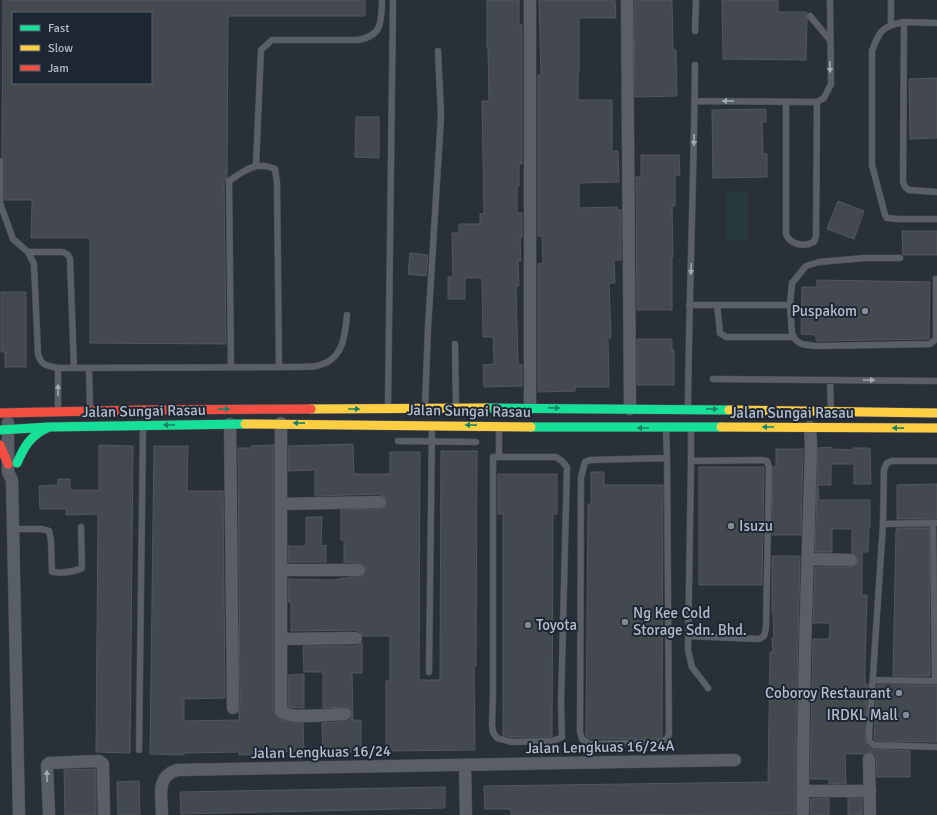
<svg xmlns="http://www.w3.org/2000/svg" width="937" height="815" font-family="Signika,sans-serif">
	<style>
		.green { fill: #273a3e }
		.building { fill: #444950; stroke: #52575f; fill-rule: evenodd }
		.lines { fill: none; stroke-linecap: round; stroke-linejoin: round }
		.lane-casing { stroke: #484c53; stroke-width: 7 }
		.street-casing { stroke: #484c53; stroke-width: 13 }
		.fast-casing { stroke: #484c55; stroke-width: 10 }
		.slow-casing { stroke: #484c55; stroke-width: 10 }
		.jam-casing { stroke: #484c55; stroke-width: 10 }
		.lane { stroke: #5a5e66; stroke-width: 6 }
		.street { stroke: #5a5e66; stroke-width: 12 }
		.fast { stroke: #16e098; stroke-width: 9 }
		.slow { stroke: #ffcf43; stroke-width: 9 }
		.jam { stroke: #f24e42; stroke-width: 9 }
		.oneway { fill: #a2a9b5 }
		.oneway2 { fill: #1a8366 }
		.poi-dot { fill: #848b96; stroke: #1d2633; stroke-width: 1.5 }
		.labels { text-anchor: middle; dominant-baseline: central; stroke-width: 4; stroke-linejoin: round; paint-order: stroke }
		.poi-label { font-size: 15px; fill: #b4bcc9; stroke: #1d2633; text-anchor: end }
		.street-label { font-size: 15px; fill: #b4bcc9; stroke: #1d2633 }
	</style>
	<rect width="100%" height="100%" fill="#2a3038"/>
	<path class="green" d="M 726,192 L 748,192 L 748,240 L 726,240 Z"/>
	<path class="building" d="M 3,0 L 365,0 L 365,16 L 228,16 L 227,177 L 224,181 L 226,344 L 90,343 L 90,238 L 31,238 L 32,200 L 4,200 L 4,161 L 2,157 ZM 13,13 L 151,13 L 151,83 L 13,83 Z
		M 487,0 L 519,0 L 519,25 L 522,25 L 522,164 L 519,164 L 519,186 L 517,186 L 517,213 L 522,213 L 522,237 L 520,237 L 521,261 L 518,261 L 519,286 L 516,286 L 518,364 L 522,365 L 522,386 L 484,387 L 483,365 L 494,364 L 493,337 L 483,337 L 482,278 L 465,278 L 465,299 L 448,299 L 448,277 L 453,277 L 452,233 L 459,233 L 459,224 L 480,224 L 480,214 L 484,213 L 482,101 L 489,101 L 488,48 L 487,48 Z
		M 539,0 L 615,0 L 616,18 L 579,18 L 579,73 L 578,73 L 578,100 L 612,100 L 612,151 L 618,151 L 619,182 L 579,183 L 579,208 L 617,207 L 617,210 L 621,210 L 621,260 L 614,260 L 615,283 L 609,283 L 611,338 L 608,338 L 609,387 L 575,387 L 575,391 L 538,392 L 538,264 L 543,263 L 542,236 L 538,236 L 538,75 L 541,75 Z
		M 634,0 L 672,0 L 673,50 L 676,50 L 677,96 L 635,97 Z
		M 722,0 L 778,0 L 778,12 L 807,12 L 806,16 L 807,19 L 806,60 L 723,59 Z
		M 937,78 L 937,138 L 910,139 L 909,79 Z
		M 766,109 L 766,122 L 762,122 L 763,154 L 767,154 L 767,177 L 713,178 L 712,110 Z
		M 356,117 L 379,117 L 379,158 L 355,157 Z
		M 641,155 L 679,155 L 680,175 L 675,175 L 675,206 L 672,206 L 673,257 L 672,257 L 672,310 L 637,310 L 636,177 L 641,177 Z
		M 838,201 L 864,211 L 854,239 L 827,229 Z
		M 902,231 L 937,231 L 937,255 L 903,255 Z
		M 410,253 L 428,255 L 426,276 L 408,274 Z
		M 817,280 L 930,282 L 929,339 L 816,341 L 816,335 L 801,334 L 802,287 L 817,287 Z
		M 1,292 L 26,292 L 26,367 L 5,367 L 5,352 L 1,352 Z
		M 637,339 L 672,339 L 672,350 L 674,350 L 674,385 L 637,385 Z
		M 353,444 L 354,474 L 390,474 L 390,452 L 420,452 L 419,680 L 440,680 L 441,451 L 477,451 L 476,666 L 474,666 L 475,750 L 386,751 L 386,681 L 390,681 L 390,636 L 363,636 L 360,632 L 356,630 L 291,631 L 291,602 L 288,602 L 288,579 L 331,580 L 363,576 L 366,570 L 366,567 L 363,564 L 344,562 L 344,540 L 341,540 L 341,510 L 381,509 L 384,508 L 387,502 L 386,498 L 380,494 L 315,496 L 315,470 L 288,471 L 288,446 Z
		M 99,445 L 133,446 L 130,753 L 96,752 L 98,514 L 66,515 L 66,509 L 40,509 L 39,486 L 58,485 L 58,479 L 70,479 L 70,490 L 99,490 Z
		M 274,445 L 274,711 L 275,715 L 282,720 L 303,723 L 304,751 L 274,752 L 274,754 L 239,755 L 239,752 L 184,753 L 184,755 L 150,754 L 154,446 L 188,446 L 187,491 L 223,491 L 225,698 L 184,699 L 184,721 L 239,720 L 239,712 L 240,708 L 238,448 L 251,448 L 251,446 Z
		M 832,447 L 832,449 L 853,450 L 853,448 L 870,448 L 871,484 L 854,484 L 854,464 L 831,464 L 831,485 L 818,485 L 819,500 L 870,500 L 870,528 L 869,528 L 868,552 L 862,552 L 862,595 L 867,595 L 865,664 L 865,684 L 868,684 L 865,741 L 866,745 L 873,749 L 910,751 L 910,777 L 877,777 L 876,755 L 873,753 L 868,752 L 864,754 L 845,754 L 846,784 L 829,784 L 829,779 L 810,779 L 813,639 L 829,639 L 830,623 L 813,623 L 815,567 L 851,567 L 857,564 L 858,561 L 857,556 L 852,553 L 852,529 L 832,529 L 832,552 L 815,552 L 818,448 Z
		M 776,449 L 803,449 L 801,535 L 772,535 L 773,467 L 776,467 Z
		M 699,467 L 764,467 L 762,585 L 699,585 Z
		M 591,472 L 604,472 L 604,485 L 663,485 L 662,736 L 658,738 L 591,739 L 586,736 L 588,504 L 591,504 Z
		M 498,474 L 557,474 L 557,514 L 553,514 L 552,737 L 512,737 L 503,735 L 503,514 L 498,514 Z
		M 937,484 L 937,519 L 897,519 L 897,485 Z
		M 306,517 L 322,517 L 321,546 L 326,545 L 326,562 L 288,562 L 288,546 L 306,546 Z
		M 897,528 L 929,528 L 930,676 L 893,676 L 896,530 L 897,530 Z
		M 772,556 L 800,556 L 796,722 L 796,814 L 511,815 L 511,809 L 485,809 L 484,786 L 768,782 L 770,652 L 773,652 L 772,638 L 774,638 L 773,613 L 772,613 Z
		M 362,642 L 362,673 L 352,673 L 353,720 L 361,720 L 361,752 L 341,752 L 341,754 L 323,754 L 322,723 L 349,721 L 351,718 L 352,713 L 349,708 L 345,707 L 323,708 L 323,672 L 304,672 L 303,646 L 356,646 Z
		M 304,674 L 304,708 L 288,707 L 288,675 Z
		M 877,685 L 937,685 L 937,742 L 876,741 L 874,739 Z
		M 96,769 L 96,815 L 65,815 L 64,770 Z
		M 139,781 L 140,815 L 118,815 L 117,782 Z
		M 445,787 L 445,808 L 181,814 L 180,792 Z
		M 829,798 L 829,815 L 811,815 L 810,799 Z
		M 848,798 L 862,798 L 862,815 L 848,815 Z"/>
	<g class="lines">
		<g class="lane-casing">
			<path id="lane" d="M 810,16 L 830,40
				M 904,22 C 882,26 879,31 872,51 L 872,165 L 885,215 L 887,218 L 898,219 L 937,219
				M 937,23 L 904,22 L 903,182 L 905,187 L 909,190 L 937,192
				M 891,24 L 891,0
				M 695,31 L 696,0
				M 695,101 L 817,102 L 824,98 L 831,84 L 830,0
				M 786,102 L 786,234 C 790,245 804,247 814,242 L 816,236 L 817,102
				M 0,161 L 0,203 L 13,239 L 28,252 L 34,264 L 38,354 C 42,367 47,365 58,368 L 291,367 C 299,367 308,367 316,366 C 343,361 345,337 347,315
				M 256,165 L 261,50 L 272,40 L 357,40 C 383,36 381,22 382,0
				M 28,252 L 63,252 L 68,255 L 70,259 L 74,368
				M 900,258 L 865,258 L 819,262 L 806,266 L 792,283 L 790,305 L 792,333 C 796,345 805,345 816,346 L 930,344 L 936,339 L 936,279
				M 689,305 L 790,305
				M 717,305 L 720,333 L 726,337 L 793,337
				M 455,344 L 456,406
				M 231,367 L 229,181 C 244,171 257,160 275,169 L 277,183 L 279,366
				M 89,368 L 90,408
				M 713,379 L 937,381
				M 830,380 L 831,410
				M 425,406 L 428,328 L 441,116 L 438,51
				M 388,407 L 393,0
				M 688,407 C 689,293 694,179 695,65
				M 58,410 L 58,368
				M 499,429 L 499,457
				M 666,429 L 667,458 L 669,734 L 667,739 L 659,742 L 590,744 L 582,739 L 580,732 L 581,477 L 585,462 L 590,460 L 667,458
				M 691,429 L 691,461 L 688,650 L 692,667 L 708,688
				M 398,441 L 476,442
				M 493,457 L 556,457 L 562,461 L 567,467 L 561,704 L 562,737 L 553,741 L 512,742 L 497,738 L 493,732 L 492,725 L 493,694 Z
				M 937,461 L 892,461 L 887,463 L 884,469 L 883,524 L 869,735 L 869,741 L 874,745 L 937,747
				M 933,523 L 935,681
				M 883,524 L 937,523
				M 13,529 L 42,529 L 49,531 L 51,540 L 52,572 C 62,573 72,573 82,568 L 81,527
				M 688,636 L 759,639 L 764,636 L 766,628 L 769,467 L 767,461 L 761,460 L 691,461
				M 429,672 L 432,426
				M 873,680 L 937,681
				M 139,750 L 143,427"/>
		</g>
		<g class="street-casing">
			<path id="street" d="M 627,0 L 630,409
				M 530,408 L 530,0
				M 8,423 L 8,472 L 12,480 L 19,815
				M 281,423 L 281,711 C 290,720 332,714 345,714
				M 230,424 L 233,708
				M 281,504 L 380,502
				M 808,559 L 851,560
				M 281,570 L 359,570
				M 281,639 L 356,638
				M 869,759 L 870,815
				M 465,766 L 466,815
				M 803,791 L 870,791
				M 49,815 L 47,765 L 49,763 L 99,761 L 103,764 L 104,815
				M 162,815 C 162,797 155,777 177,770 L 735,760
				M 803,815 C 802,691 808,567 811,444 L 810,427"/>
		</g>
		<g class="fast-casing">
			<path id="fast" d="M 486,408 L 729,410
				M 531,427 L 721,427
				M 0,430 L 49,427 L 245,424
				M 17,463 C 24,447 30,436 47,428"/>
		</g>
		<g class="slow-casing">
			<path id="slow" d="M 311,409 L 486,408
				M 729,410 L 937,413
				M 245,424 L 531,427
				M 721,427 L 937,428"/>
		</g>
		<g class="jam-casing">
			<path id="jam" d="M 0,413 L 143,410 L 311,409
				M 0,445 L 8,464"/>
		</g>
		<use href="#lane" class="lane"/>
		<use href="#street" class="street"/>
		<use href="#fast" class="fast"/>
		<use href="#slow" class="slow"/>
		<use href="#jam" class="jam"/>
	</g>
	<defs><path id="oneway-solid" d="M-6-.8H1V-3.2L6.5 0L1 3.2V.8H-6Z"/></defs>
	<g class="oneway">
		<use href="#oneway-solid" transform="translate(830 67) rotate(89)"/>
		<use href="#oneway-solid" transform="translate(728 101) rotate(-179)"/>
		<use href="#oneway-solid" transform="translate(694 140) rotate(91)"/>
		<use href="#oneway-solid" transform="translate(691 269) rotate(93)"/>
		<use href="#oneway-solid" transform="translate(869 380)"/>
		<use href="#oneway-solid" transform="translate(58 390) rotate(-89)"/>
		<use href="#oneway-solid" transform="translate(47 776) rotate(-92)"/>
	</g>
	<g class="oneway2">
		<use href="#oneway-solid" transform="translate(554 408) rotate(1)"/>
		<use href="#oneway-solid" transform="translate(224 409) rotate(-1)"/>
		<use href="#oneway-solid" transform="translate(354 409)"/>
		<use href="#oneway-solid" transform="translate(712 409) rotate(1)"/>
		<use href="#oneway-solid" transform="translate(299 423) rotate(-179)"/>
		<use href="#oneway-solid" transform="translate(169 425) rotate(179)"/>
		<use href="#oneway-solid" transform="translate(471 425) rotate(-179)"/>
		<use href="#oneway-solid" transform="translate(768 427) rotate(180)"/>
		<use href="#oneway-solid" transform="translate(643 428) rotate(-180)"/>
		<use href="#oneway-solid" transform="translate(898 428) rotate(-179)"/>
	</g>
	<g class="poi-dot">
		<circle cx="865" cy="311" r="4"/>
		<circle cx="731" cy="526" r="4"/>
		<circle cx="625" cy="622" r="4"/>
		<circle cx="528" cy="625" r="4"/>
		<circle cx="899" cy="693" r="4"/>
		<circle cx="906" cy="715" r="4"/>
	</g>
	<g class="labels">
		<g class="poi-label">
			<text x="857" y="311">Puspakom</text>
			<text x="739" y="526" text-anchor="start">Isuzu</text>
			<text x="633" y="613" text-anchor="start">Ng Kee Cold<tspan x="633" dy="17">Storage Sdn. Bhd.</tspan></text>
			<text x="536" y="625" text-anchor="start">Toyota</text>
			<text x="891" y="693">Coboroy Restaurant</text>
			<text x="898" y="715">IRDKL Mall</text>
		</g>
		<g class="street-label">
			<text transform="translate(144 411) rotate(-1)">Jalan Sungai Rasau</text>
			<text transform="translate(469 411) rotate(1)">Jalan Sungai Rasau</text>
			<text x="792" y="413">Jalan Sungai Rasau</text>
			<text transform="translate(600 747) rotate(-1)">Jalan Lengkuas 16/24A</text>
			<text transform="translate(321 752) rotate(-1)">Jalan Lengkuas 16/24</text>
		</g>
	</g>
	<rect x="12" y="12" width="140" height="72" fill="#1d2633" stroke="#59626f"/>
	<rect x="20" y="25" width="20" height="6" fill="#16e098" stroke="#59626f"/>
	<text x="48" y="32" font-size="12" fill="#b4bcc9">Fast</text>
	<rect x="20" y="45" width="20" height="6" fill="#ffcf43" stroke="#59626f"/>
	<text x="48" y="52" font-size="12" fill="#b4bcc9">Slow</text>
	<rect x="20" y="65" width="20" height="6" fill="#f24e42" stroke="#59626f"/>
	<text x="48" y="72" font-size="12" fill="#b4bcc9">Jam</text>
</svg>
